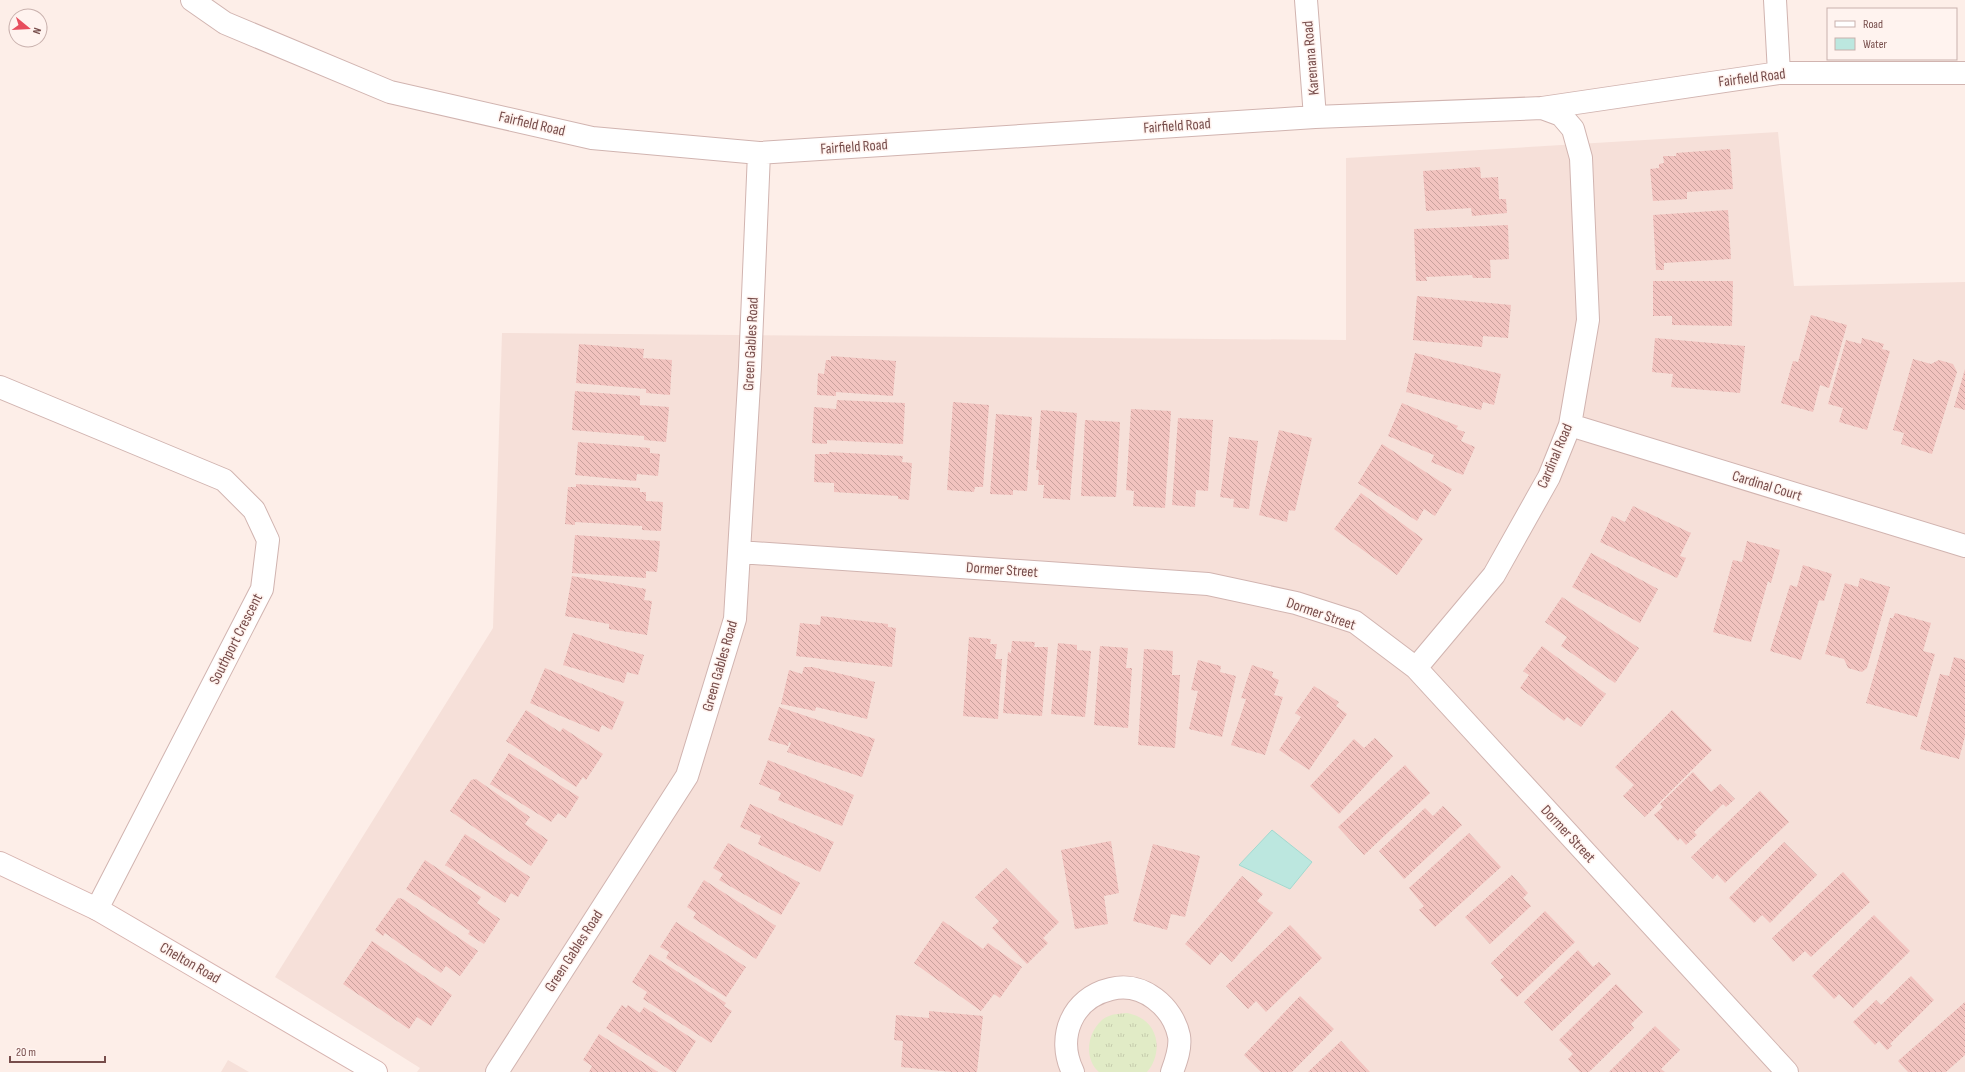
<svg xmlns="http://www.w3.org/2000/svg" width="1965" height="1072" font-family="'Sofia Sans Condensed',sans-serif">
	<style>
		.residential { fill: #f6e0d9 }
		.grass { fill: url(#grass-tufts) }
		.water { fill: #bce7df; stroke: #a2d9cf }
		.building { fill: url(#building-back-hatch) }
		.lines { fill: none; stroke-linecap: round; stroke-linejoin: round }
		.street-casing { stroke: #d1b4b0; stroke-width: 24 }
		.secondary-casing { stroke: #d7b4b0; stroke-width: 24 }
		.street { stroke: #fff; stroke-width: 22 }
		.secondary { stroke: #fff; stroke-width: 22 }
		.labels { text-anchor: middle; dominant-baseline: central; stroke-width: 3; stroke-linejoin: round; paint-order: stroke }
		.street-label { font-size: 15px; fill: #774d4b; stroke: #fff3ef }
	</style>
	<defs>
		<pattern id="grass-tufts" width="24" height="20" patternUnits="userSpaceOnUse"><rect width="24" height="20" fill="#e1ebc6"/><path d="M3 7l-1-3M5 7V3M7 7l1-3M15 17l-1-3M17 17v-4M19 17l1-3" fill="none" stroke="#c5cbac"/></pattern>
		<pattern id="building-back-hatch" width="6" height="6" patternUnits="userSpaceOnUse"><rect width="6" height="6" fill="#f2c3bf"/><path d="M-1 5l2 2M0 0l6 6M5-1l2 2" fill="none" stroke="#c9a19d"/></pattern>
	</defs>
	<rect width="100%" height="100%" fill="#fdeee8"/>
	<path class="residential" d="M 1778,132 L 1794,286 L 1965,282 L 1965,1072 L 417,1072 L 420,1068 L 275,977 L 493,628 L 502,333 L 1346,340 L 1346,158 Z
		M 228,1060 L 249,1072 L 221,1072 Z"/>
	<path class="grass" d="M 1127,1013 C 1131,1014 1136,1015 1139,1017 C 1161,1028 1161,1056 1147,1072 L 1099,1072 C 1084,1059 1087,1034 1101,1021 C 1108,1014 1117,1014 1127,1013 Z"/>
	<path class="water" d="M 1272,830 L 1312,862 L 1290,889 L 1239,865 Z"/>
	<path class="building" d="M 1730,149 L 1733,189 L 1687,192 L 1687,199 L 1653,201 L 1650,169 L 1659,168 L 1659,164 L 1664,163 L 1663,156 L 1676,156 L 1676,153 Z
		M 1480,167 L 1481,178 L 1498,177 L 1499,199 L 1506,199 L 1507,213 L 1472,216 L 1471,208 L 1426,211 L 1423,171 Z
		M 1728,210 L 1731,259 L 1664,263 L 1664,270 L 1656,270 L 1653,215 Z
		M 1508,225 L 1509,259 L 1490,260 L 1491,278 L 1473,278 L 1472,275 L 1426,277 L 1427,281 L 1416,281 L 1414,229 Z
		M 1653,281 L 1733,281 L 1732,326 L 1672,325 L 1672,316 L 1653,316 Z
		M 1417,296 L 1511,305 L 1508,338 L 1483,336 L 1482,347 L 1413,340 Z
		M 1811,315 L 1847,325 L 1829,388 L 1820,385 L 1813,412 L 1781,403 L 1793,361 L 1798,362 Z
		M 1655,338 L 1745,346 L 1740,393 L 1671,387 L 1673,374 L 1652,372 Z
		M 1862,338 L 1884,344 L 1882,349 L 1890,351 L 1867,430 L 1839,422 L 1843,408 L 1828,404 L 1846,340 L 1861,344 Z
		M 579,344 L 644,349 L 643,358 L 672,360 L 670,395 L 646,393 L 646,389 L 576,383 Z
		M 1415,353 L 1501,374 L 1494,405 L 1483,402 L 1481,410 L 1406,392 Z
		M 831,356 L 896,361 L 893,396 L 836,392 L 836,396 L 817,395 L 818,373 L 824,374 L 826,360 L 831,360 Z
		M 1913,359 L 1931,364 L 1939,360 L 1953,364 L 1957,372 L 1932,454 L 1901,444 L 1904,433 L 1893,430 Z
		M 1965,369 L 1965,410 L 1954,407 Z
		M 575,391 L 640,396 L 640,405 L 669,407 L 666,442 L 644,440 L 644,436 L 572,430 Z
		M 837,400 L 905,403 L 903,444 L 827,440 L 827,444 L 812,443 L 814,407 L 836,409 Z
		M 953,402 L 989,405 L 983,487 L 975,487 L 974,492 L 947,490 Z
		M 1402,403 L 1458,426 L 1456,429 L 1465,432 L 1461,441 L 1475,447 L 1463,475 L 1431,462 L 1434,455 L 1388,436 Z
		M 1131,409 L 1171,411 L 1165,508 L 1133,506 L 1134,491 L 1126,490 Z
		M 1041,410 L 1077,413 L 1070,500 L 1043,498 L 1044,485 L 1038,485 L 1039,470 L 1036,470 Z
		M 996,414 L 1032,417 L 1027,491 L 1013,490 L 1013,495 L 990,494 Z
		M 1178,418 L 1213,420 L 1208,491 L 1196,490 L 1195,507 L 1172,505 Z
		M 1085,420 L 1120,422 L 1116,497 L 1081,496 Z
		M 1279,430 L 1312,438 L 1295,511 L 1289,510 L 1287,522 L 1259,515 Z
		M 1229,437 L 1258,441 L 1249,509 L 1233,507 L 1234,499 L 1220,497 Z
		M 578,442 L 650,448 L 650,453 L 660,454 L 658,476 L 637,474 L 636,481 L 575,475 Z
		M 1382,444 L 1452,489 L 1435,516 L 1424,509 L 1417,521 L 1358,483 Z
		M 829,452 L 903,456 L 902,462 L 912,463 L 909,500 L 898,499 L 898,496 L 834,492 L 834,483 L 814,482 L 815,454 L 829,454 Z
		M 576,484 L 640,488 L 640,492 L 646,492 L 646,501 L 663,502 L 661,531 L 642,530 L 642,526 L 575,522 L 575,525 L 565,524 L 568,487 L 576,487 Z
		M 1361,493 L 1423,539 L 1397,575 L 1334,529 Z
		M 1633,506 L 1691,533 L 1680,556 L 1686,558 L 1677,578 L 1600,542 L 1612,516 L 1625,522 Z
		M 575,535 L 660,541 L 657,572 L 646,571 L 646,578 L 572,573 Z
		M 1747,541 L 1780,550 L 1771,583 L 1768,581 L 1751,642 L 1713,632 L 1733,560 L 1742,562 Z
		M 1591,553 L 1658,589 L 1640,623 L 1572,587 Z
		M 1803,565 L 1832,574 L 1824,601 L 1819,600 L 1801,660 L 1770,651 L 1790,585 L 1797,587 Z
		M 572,576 L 646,589 L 644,600 L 652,601 L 647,635 L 609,629 L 609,624 L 565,616 Z
		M 1860,578 L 1890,587 L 1867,668 L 1862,672 L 1848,668 L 1844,659 L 1825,654 L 1845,583 L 1858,587 Z
		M 1562,597 L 1639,648 L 1615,683 L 1561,646 L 1567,637 L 1545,622 Z
		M 1895,613 L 1931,623 L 1923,651 L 1935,654 L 1917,717 L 1866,703 L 1890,618 L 1893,618 Z
		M 821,616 L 888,624 L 888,627 L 896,628 L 892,667 L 796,656 L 800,623 L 820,625 Z
		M 573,633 L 644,655 L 638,675 L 627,672 L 624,683 L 563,665 Z
		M 969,637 L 991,639 L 990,644 L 997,644 L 995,659 L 1002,659 L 998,719 L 963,716 Z
		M 1012,641 L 1035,642 L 1034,647 L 1048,647 L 1042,716 L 1003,713 L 1008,652 L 1011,653 Z
		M 1058,643 L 1077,645 L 1077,650 L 1091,651 L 1085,717 L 1051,714 Z
		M 1100,646 L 1128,648 L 1126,668 L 1132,668 L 1128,728 L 1094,725 Z
		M 1542,646 L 1606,694 L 1581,727 L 1567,717 L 1564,721 L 1520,688 L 1529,675 L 1523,671 Z
		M 1144,649 L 1173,651 L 1172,675 L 1180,675 L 1175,748 L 1138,745 Z
		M 1954,657 L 1965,660 L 1965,736 L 1959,759 L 1920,749 L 1940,674 L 1949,676 Z
		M 1198,660 L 1221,666 L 1220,672 L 1236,676 L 1222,737 L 1189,729 L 1198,691 L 1191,690 Z
		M 1252,665 L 1273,672 L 1272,677 L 1279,680 L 1274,695 L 1283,697 L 1265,755 L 1231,745 L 1246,699 L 1241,698 Z
		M 804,667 L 812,667 L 875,682 L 867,719 L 816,707 L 815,711 L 781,704 L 789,670 L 802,674 Z
		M 545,668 L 624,702 L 612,730 L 602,725 L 599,732 L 530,703 Z
		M 1314,686 L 1339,702 L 1336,706 L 1347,714 L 1309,770 L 1279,750 L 1301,717 L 1295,713 Z
		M 779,707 L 875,739 L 862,777 L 787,752 L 791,743 L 789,742 L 788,746 L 768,740 Z
		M 526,710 L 560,732 L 563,728 L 603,754 L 586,780 L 583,777 L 576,787 L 506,741 Z
		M 1672,710 L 1712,750 L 1645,817 L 1623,796 L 1634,785 L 1615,767 Z
		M 1375,738 L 1393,756 L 1339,814 L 1310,786 L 1354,739 L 1364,748 Z
		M 509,753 L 579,797 L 566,818 L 558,813 L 551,822 L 490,784 Z
		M 768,760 L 854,795 L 842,826 L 778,800 L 781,793 L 759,784 Z
		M 1405,765 L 1430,793 L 1364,855 L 1338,827 Z
		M 1693,772 L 1711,792 L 1720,784 L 1735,799 L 1726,807 L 1723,804 L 1694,832 L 1697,835 L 1686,845 L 1680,838 L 1678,841 L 1654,815 L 1663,807 L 1660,804 Z
		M 476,779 L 530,817 L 525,824 L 548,840 L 531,866 L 450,811 L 471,780 Z
		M 1760,791 L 1789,822 L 1725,883 L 1717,874 L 1713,879 L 1691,857 Z
		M 750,804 L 834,842 L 820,872 L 758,844 L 761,836 L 740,827 Z
		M 1443,806 L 1462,825 L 1404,879 L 1379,851 L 1425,808 L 1433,816 Z
		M 1469,833 L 1501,867 L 1435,927 L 1419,910 L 1424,906 L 1409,888 Z
		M 465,834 L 530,877 L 518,897 L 511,893 L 505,903 L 445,865 Z
		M 1111,841 L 1119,893 L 1104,896 L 1108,924 L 1075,929 L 1061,850 Z
		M 1784,842 L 1817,875 L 1770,923 L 1762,915 L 1754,923 L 1729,898 Z
		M 728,843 L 800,883 L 781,915 L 719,880 L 723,874 L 713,868 Z
		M 1153,844 L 1200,856 L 1185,917 L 1171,914 L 1167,930 L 1133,921 Z
		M 425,860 L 481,897 L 477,903 L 500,919 L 484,944 L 468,934 L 470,931 L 406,889 Z
		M 1006,868 L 1059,922 L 1043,938 L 1048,943 L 1027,964 L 992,928 L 999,921 L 975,897 Z
		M 1843,872 L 1870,902 L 1811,957 L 1805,951 L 1793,962 L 1772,938 Z
		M 1512,875 L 1528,893 L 1523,898 L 1531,906 L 1490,944 L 1465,917 Z
		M 1242,876 L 1263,894 L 1257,901 L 1273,913 L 1232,962 L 1221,952 L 1210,965 L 1185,944 Z
		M 704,880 L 776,926 L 756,959 L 693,918 L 696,913 L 687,907 Z
		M 398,898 L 403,899 L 478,951 L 460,976 L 446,966 L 441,973 L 385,933 L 383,936 L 375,930 Z
		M 1545,911 L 1575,942 L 1517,997 L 1500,980 L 1504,977 L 1491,963 Z
		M 1874,915 L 1910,951 L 1853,1008 L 1839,994 L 1834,999 L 1812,976 Z
		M 943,921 L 983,949 L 988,943 L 1022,967 L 1000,998 L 994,994 L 981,1011 L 914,963 Z
		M 676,922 L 746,967 L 726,997 L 666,958 L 669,952 L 660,947 Z
		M 1290,925 L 1322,958 L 1266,1012 L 1256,1001 L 1248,1009 L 1226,986 Z
		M 372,941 L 452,995 L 431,1026 L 417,1017 L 409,1029 L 343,984 Z
		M 1578,950 L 1593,967 L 1599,962 L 1611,974 L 1552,1031 L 1524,1002 Z
		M 650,954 L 726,1003 L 724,1006 L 732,1011 L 711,1043 L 643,999 L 647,992 L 632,982 Z
		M 1911,976 L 1934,1000 L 1890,1044 L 1892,1046 L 1887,1050 L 1879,1041 L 1875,1045 L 1853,1022 L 1876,1000 L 1881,1005 Z
		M 1616,984 L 1643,1012 L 1631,1024 L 1634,1028 L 1589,1072 L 1580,1072 L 1568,1059 L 1573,1054 L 1559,1040 Z
		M 1300,996 L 1334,1029 L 1292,1072 L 1261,1072 L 1244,1055 Z
		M 1965,1002 L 1965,1055 L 1946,1072 L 1908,1072 L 1898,1061 Z
		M 622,1005 L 626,1008 L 628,1005 L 640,1013 L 644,1007 L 696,1041 L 676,1072 L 673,1072 L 606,1028 Z
		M 929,1011 L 983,1016 L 977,1072 L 952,1072 L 901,1067 L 903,1041 L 894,1040 L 896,1015 L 929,1018 Z
		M 1655,1026 L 1680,1050 L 1661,1069 L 1665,1072 L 1609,1072 Z
		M 599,1034 L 658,1072 L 589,1072 L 592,1066 L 583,1060 Z
		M 1341,1041 L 1370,1072 L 1308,1072 Z"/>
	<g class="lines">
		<g class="street-casing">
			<path id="street" d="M 192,0 L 225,23 L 390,92 L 592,138 L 759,153 L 1315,117 L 1542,108 L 1561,115 L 1573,129 L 1581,158 L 1588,320 L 1570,425 L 1549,477 L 1494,575 L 1416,668
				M 1306,0 L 1315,117
				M 1775,0 L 1779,73
				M 1542,108 L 1779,73 L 1965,73
				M 0,387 L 224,480 L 254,510 L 268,540 L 262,589 L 97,909
				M 1570,425 L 1965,546
				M 739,552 L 1208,584 L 1296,603 L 1355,622 L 1416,668 L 1787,1072
				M 497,1072 L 687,776 L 735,619 L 750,367 L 759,153
				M 1073,1072 C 1056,1037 1072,998 1111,989 C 1143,981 1173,1007 1179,1036 C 1181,1048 1176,1061 1172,1072"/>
		</g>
		<g class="secondary-casing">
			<path id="secondary" d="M 0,863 L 97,909 L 376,1072"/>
		</g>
		<use href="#street" class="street"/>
		<use href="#secondary" class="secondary"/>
	</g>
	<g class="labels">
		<g class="street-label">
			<text transform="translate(1311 58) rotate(-95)">Karenana Road</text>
			<text transform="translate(1752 78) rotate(-7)">Fairfield Road</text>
			<text transform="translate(532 124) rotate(13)">Fairfield Road</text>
			<text transform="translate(1177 126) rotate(-4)">Fairfield Road</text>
			<text transform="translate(854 147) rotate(-4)">Fairfield Road</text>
			<text transform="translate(751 344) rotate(-87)">Green Gables Road</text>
			<text transform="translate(1555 456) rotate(-67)">Cardinal Road</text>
			<text transform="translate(1767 486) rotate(17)">Cardinal Court</text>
			<text transform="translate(1002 570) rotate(4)">Dormer Street</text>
			<text transform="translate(1321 614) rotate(19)">Dormer Street</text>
			<text transform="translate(236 639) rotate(-63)">Southport Crescent</text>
			<text transform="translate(720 666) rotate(-74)">Green Gables Road</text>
			<text transform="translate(1568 834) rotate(47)">Dormer Street</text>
			<text transform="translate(574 951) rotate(-57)">Green Gables Road</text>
			<text transform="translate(190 963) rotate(30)">Chelton Road</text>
		</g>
	</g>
	<rect x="1827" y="8" width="130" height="52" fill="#fff3ef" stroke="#c9b1ad"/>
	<rect x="1835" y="21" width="20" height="6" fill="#ffffff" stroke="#c9b1ad"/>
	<text x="1863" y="28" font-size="12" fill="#774d4b">Road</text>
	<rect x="1835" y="38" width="20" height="12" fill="#bce7df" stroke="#c9b1ad"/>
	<text x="1863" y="48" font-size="12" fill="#774d4b">Water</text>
	<g transform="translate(28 28) rotate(108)"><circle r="19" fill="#fff3ef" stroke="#c9b1ad"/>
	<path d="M0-3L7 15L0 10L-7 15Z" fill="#e74d5d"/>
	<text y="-6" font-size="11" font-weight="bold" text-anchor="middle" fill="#774d4b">N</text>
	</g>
	<path d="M10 1056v6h95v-6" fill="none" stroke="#774d4b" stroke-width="2"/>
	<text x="16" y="1056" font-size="12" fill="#774d4b" stroke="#fff3ef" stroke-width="3" paint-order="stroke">20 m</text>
</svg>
